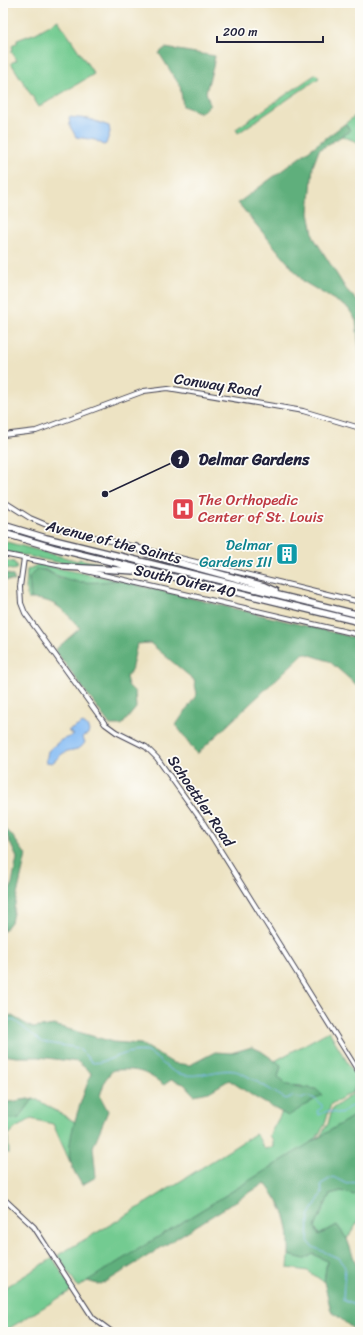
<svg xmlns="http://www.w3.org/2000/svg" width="363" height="1335" font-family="Sriracha,sans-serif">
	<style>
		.green { fill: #73cb91; stroke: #4a7666 }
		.forest { fill: #5eaf7b; stroke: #40685b }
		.water { fill: #84bbf4; stroke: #536e98 }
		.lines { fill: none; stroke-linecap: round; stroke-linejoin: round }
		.stream { stroke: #84bbf4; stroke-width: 1 }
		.tertiary-casing { stroke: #403f4f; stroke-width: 6 }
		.motorway-casing { stroke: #403f4f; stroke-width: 8 }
		.tertiary { stroke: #fff; stroke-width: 4 }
		.motorway { stroke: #fff; stroke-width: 5.5 }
		.labels { text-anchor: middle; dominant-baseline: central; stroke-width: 3.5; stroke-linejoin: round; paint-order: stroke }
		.street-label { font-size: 15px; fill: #22223b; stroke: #fdfcf7 }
		.health-label { font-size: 15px; fill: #be3a42; stroke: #fdfcf7; text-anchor: start }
		.culture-label { font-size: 15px; fill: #0d838f; stroke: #fdfcf7; text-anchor: end }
		.leader { fill: none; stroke: #22223b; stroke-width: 1.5 }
		.callout-dot { fill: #22223b; stroke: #fdfcf7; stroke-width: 1.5 }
		.mark-label { font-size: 12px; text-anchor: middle; font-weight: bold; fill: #fff }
		.callout-label { font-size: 16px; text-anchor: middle; font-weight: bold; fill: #22223b; stroke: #fdfcf7; stroke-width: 3.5; stroke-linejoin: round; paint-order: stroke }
	</style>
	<rect width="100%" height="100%" fill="#fdfcf7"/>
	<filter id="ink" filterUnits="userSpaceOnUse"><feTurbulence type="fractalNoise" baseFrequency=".025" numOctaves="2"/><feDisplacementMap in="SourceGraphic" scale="8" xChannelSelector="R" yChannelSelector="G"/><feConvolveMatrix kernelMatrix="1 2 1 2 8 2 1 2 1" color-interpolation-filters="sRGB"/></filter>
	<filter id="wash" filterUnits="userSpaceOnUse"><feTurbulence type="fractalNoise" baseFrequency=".012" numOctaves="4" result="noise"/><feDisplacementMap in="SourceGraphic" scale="16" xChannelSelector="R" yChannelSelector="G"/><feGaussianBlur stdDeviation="0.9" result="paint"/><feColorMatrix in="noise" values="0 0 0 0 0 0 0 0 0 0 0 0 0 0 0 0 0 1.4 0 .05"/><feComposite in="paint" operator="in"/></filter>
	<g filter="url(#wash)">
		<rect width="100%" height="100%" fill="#ede3c3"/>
		<path class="green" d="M 58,20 L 94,74 L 39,107 L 11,63 L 17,60 L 11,51 L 13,50 L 12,46 L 17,43 L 17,40 L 36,33 Z
			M 316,74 L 319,78 L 238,133 L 236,129 Z
			M 360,112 L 360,143 L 342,136 L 350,131 L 346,123 Z
			M 3,541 L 78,561 L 79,559 L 102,564 L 102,567 L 56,562 L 3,551 Z
			M 3,560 L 14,562 L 17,567 L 16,569 L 12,570 L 3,567 Z
			M 37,565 L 42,565 L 117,580 C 92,586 66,582 44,569 L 29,578 L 31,599 L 28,599 L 26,589 L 27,570 Z
			M 329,1031 L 357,1079 L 353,1092 L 331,1104 L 324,1126 L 315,1140 L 78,1287 L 58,1255 L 127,1215 L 255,1134 C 261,1138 260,1145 265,1149 L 273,1147 L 273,1140 L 269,1136 L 282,1112 L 288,1116 L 302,1086 L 287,1085 L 278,1077 L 281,1066 L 275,1061 Z
			M 359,1082 L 360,1112 L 319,1138 L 328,1124 L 332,1109 L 354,1093 L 356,1083 Z
			M 34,1098 L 75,1122 L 71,1141 L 70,1162 L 53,1124 L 31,1119 L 14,1129 L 8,1136 L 9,1153 L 3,1152 L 3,1134 L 7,1135 L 6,1120 L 19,1118 Z
			M 360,1190 L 360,1219 L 347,1239 L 337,1225 L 319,1235 L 315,1227 L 330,1194 L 341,1191 L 354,1195 Z
			M 313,1254 L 327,1261 L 324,1282 L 308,1271 L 288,1268 L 289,1255 L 305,1259 Z
			M 53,1258 L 72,1290 L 3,1332 L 3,1289 Z"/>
		<path class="forest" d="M 165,48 L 215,56 L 213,67 L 206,92 L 210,105 L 201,113 L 183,106 L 180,86 L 159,53 Z
			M 346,123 L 350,131 L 319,150 L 313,166 L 309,213 L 314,238 L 346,289 L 360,304 L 360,360 L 356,320 L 348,308 L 304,282 L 238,203 Z
			M 36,569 C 45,569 50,573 58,577 C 73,584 101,583 117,580 L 360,639 L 360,688 L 329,661 L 304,653 L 197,754 L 176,725 L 197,694 L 194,680 L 150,643 L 137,644 L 131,671 L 126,677 L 128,685 L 135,692 L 136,708 L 122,725 L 110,725 L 55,650 L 80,628 C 64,611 56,599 31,599 L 29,578 Z
			M 3,572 L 13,576 L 15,581 L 3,580 Z
			M 3,827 L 11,834 L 26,855 L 11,922 L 3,932 L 3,891 L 11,888 L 17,858 Z
			M 3,1014 L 12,1016 L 33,1028 L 54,1025 L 113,1042 L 141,1044 L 173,1063 L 190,1065 L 215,1052 L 231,1053 L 252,1047 L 261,1051 L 281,1065 L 278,1077 L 287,1085 L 316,1089 L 322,1095 L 288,1116 L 256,1098 L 229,1080 L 209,1092 L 194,1095 L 184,1084 L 171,1080 L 164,1085 C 143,1070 138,1069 113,1070 L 105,1080 L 100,1096 L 108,1111 L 93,1147 L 96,1177 L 82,1185 C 78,1178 73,1171 71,1163 C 64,1141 84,1095 91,1073 L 78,1062 L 39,1057 L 16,1057 L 3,1055 Z
			M 34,1098 L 19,1118 L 6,1120 L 8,1136 L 3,1134 L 3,1101 L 10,1102 Z
			M 360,1112 L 360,1190 L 354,1195 L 341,1191 L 330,1194 L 315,1227 L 319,1235 L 337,1225 L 347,1239 L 360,1275 L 360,1332 L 357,1332 L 331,1311 L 324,1282 L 327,1261 L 313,1254 L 305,1259 L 289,1255 C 290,1222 285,1209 265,1183 L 101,1285 L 87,1281 Z"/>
		<path class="water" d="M 69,117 L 89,119 L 109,126 L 110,132 L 106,144 L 104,145 L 95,140 L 76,137 L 70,126 Z
			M 83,723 L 87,726 L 89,731 L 88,734 L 82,737 L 85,742 C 81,751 72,749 65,752 C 60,755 56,760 52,763 L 46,762 L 48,751 L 61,740 L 74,735 L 68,731 Z"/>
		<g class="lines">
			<path class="stream" d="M 3,1017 L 15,1021 L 42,1042 L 78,1048 L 93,1063 C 111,1062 127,1048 147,1052 C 156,1055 166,1070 180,1074 C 199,1079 218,1068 235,1071 C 243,1072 277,1094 286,1099 L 293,1096 L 302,1099 C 310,1093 316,1100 322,1105 L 322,1108 L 317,1111 L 319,1115 L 327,1111 L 341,1114 L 349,1107 L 358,1105
				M 360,1094 L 358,1096 L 358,1105 L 360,1107
				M 360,1178 L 358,1181 L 347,1184 L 333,1177 L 321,1184 L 322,1193 L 309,1216 L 308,1241 L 313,1247 L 338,1258 L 345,1267 L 343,1300 L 360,1307"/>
		</g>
	</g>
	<g filter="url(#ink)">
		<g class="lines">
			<g class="tertiary-casing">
				<path id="tertiary" d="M 3,435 L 36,431 L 144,391 L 168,388 L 303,411 L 360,428
					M 3,501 L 30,518 L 49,526 L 360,602
					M 3,554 L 67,567
					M 24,558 L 20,587 L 21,603 L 25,613 L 105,724 L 116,732 L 146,747 L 157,758 L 204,824 L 360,1074
					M 82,570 L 360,635
					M 3,1198 L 34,1227 L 93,1318 L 112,1332"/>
			</g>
			<g class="motorway-casing">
				<path id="motorway" d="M 3,525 L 46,538 L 360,615
					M 3,533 L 54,548 L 360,622
					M 136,547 L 147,554 L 264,586 L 275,591
					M 65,567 L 136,571"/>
			</g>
			<use href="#tertiary" class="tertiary"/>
			<use href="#motorway" class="motorway"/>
		</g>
	</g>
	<defs>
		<g id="hospital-square" transform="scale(1.15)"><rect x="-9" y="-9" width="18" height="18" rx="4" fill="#e0444e" stroke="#fdfcf7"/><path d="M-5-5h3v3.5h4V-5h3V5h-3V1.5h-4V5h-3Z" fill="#fff"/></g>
		<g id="building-square" transform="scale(1.15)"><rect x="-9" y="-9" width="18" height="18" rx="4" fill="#0f9aa8" stroke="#fdfcf7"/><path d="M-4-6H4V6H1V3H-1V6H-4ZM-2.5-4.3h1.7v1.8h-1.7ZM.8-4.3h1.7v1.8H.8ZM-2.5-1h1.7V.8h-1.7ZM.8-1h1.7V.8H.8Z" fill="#fff"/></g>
	</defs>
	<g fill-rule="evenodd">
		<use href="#hospital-square" x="183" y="509"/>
		<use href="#building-square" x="287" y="554"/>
	</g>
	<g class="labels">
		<g class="street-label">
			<text transform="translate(217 385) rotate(9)">Conway Road</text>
			<text transform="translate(114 542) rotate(14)">Avenue of the Saints</text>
			<text transform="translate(185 581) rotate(13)">South Outer 40</text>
			<text transform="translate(201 801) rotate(56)">Schoettler Road</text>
		</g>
		<g class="health-label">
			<text x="198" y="500">The Orthopedic<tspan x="198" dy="17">Center of St. Louis</tspan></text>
		</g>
		<g class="culture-label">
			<text x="272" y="545">Delmar<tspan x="272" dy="17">Gardens III</tspan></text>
		</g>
	</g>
	<path class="leader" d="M105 494L180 459"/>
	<g class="callout-dot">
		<circle cx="105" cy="494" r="4"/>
		<circle cx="180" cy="459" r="10"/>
	</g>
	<g class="mark-label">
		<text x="180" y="464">1</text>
	</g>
	<g class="callout-label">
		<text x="254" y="465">Delmar Gardens</text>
	</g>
	<rect width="363" height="1335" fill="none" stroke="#fdfcf7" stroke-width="16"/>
	<path d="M217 36v6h106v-6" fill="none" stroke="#22223b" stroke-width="2"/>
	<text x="223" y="36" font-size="12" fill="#22223b" stroke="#fdfcf7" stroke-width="3" paint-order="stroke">200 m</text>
</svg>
